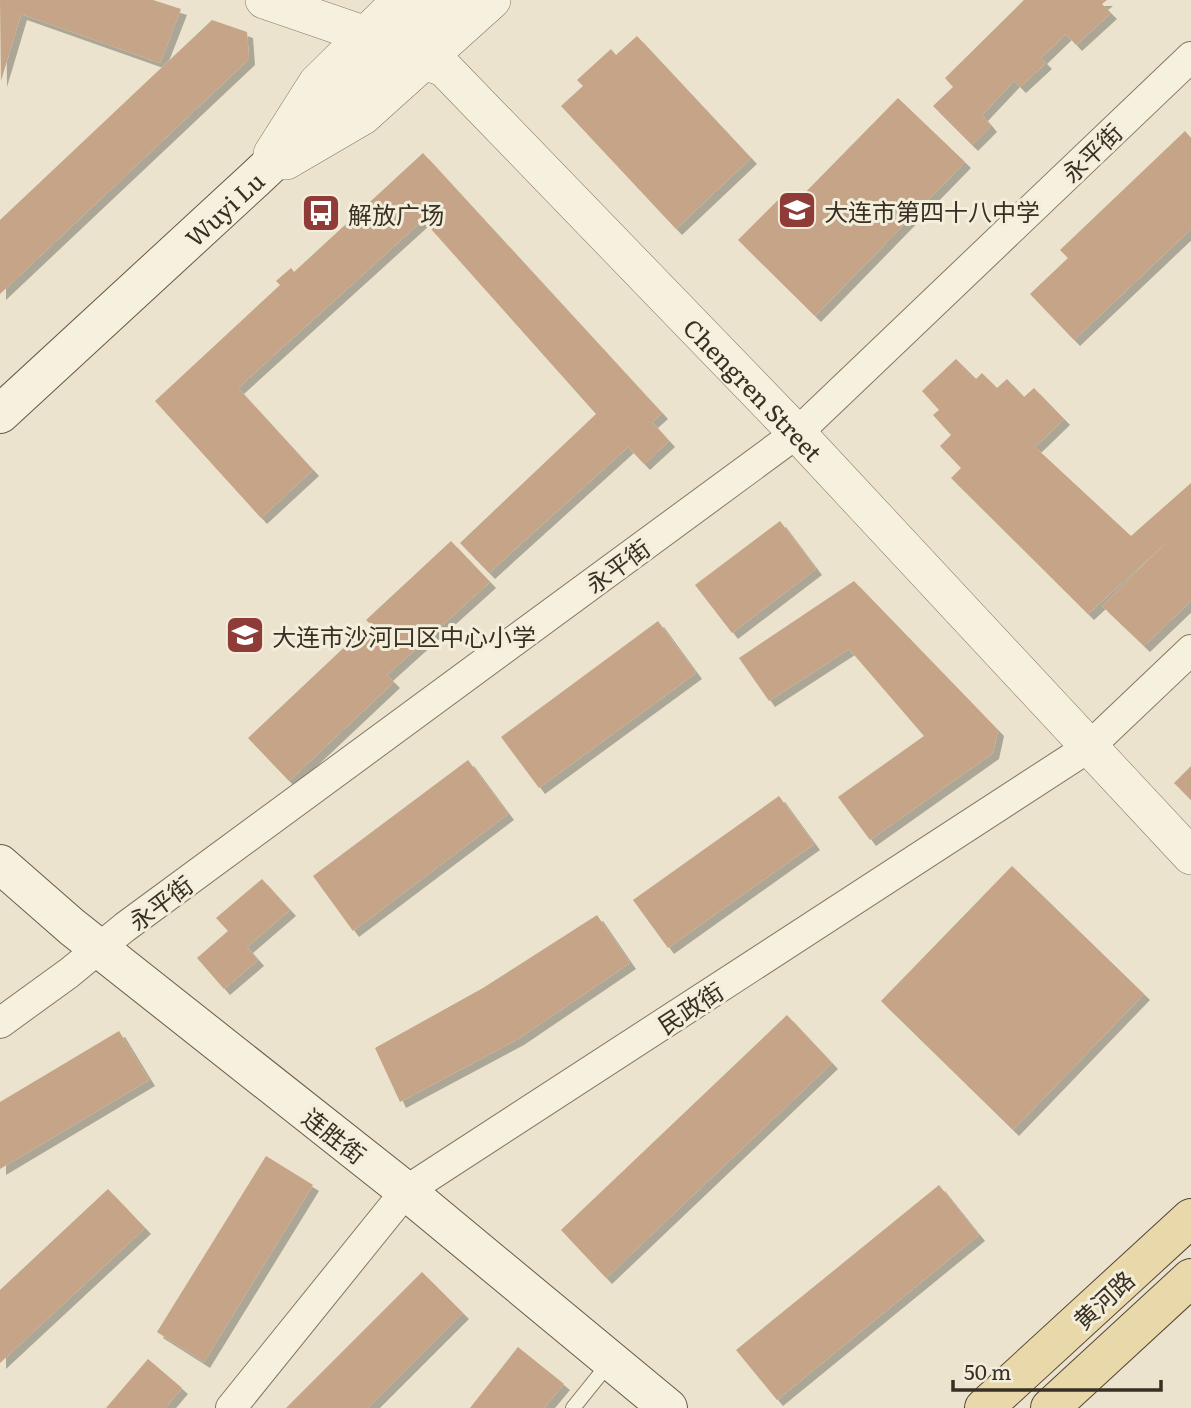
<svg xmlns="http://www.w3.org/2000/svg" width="1191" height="1408" font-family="Literata,'Noto Sans SC',serif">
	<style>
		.building { fill: #c5a487; filter: url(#shadow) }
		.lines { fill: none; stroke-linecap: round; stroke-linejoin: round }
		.service-casing { stroke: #877762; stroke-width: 16 }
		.minor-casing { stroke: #877762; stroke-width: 32 }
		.tertiary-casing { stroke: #877762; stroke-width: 38 }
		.secondary-casing { stroke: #695945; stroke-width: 40 }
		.primary-casing { stroke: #554635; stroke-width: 40 }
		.service { stroke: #f6f0df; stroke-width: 14 }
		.minor { stroke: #f6f0df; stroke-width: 30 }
		.tertiary { stroke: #f6f0df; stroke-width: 37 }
		.secondary { stroke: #f6f0df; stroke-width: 38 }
		.primary { stroke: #e9d8aa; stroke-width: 38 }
		.labels { text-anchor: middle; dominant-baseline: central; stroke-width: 6; stroke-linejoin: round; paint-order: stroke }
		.street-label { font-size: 24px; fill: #392f23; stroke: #f3eddb }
		.poi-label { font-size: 24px; fill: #392f23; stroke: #f3eddb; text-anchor: start }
	</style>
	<defs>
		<filter id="shadow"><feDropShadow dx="6" dy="6" stdDeviation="0" flood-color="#0004"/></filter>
	</defs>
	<rect width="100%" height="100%" fill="#ebe3cd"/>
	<path class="building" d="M 0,0 L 153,0 L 181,9 L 160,63 L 21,14 L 1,81 Z
		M 1024,0 L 1107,0 L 1102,4 L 1111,13 L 1076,45 L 1066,34 L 1041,58 L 1046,63 L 1020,87 L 1014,81 L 982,115 L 991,126 L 972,145 L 933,106 L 953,87 L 945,78 Z
		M 212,20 L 247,32 L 249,59 L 0,294 L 0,220 Z
		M 637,36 L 751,158 L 676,229 L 561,106 L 583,86 L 577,80 L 611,49 L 616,55 Z
		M 898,98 L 965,162 L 815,316 L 738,240 L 780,198 L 790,208 Z
		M 1185,131 L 1191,138 L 1191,229 L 1074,340 L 1030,294 L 1068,258 L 1060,250 Z
		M 423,153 L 662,413 L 652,422 L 669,441 L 644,464 L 628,447 L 489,573 L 460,543 L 596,414 L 423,220 L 238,388 L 313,470 L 261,518 L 155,401 L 280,285 L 276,281 L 291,268 L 294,272 Z
		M 956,359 L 976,379 L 982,373 L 997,388 L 1007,379 L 1024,397 L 1034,388 L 1064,419 L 1035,447 L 1131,536 L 1191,483 L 1191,601 L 1144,646 L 1102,606 L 1170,539 L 1088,614 L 951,478 L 961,468 L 940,446 L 951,435 L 933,415 L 939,410 L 922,391 Z
		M 780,521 L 816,569 L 732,633 L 695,585 Z
		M 451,541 L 490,582 L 387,675 L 394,682 L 289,781 L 248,738 L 353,639 L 361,647 L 378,631 L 366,620 Z
		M 854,581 L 998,730 L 993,753 L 870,840 L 838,797 L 924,736 L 849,649 L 769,701 L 739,658 Z
		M 658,621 L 696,673 L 539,788 L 501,737 Z
		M 468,760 L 508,814 L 353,931 L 313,876 Z
		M 1191,766 L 1191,800 L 1174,783 Z
		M 779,796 L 814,844 L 668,948 L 633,900 Z
		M 1012,866 L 1144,994 L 1013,1130 L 881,1001 Z
		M 262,879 L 290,910 L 247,947 L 258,960 L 224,989 L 197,958 L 228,931 L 216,918 Z
		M 597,915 L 630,963 L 518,1039 L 400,1102 L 375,1048 L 483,988 Z
		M 787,1015 L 832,1063 L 606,1278 L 561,1230 Z
		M 119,1031 L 149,1080 L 0,1169 L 0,1102 Z
		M 266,1156 L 313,1185 L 204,1362 L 157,1332 Z
		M 939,1185 L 979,1235 L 777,1400 L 736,1350 Z
		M 108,1189 L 145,1228 L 0,1363 L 0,1290 Z
		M 422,1272 L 463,1313 L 368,1408 L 286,1408 Z
		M 518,1347 L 564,1384 L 544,1408 L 470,1408 Z
		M 148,1359 L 182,1388 L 165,1408 L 106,1408 Z"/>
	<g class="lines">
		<g class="service-casing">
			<path id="service" d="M 573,1408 L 610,1362"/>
		</g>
		<g class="minor-casing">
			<path id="minor" d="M 0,1023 L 69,973 L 125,927 L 797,433 L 1191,57
				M 231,1408 L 406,1191 L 1089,747 L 1191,650"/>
		</g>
		<g class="tertiary-casing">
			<g id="tertiary">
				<path id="s1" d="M 264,0 L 395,45 L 423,61 L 444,68 L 797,433 L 1191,856"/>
				<path d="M 272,154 L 317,83 L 401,0"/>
				<path d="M 286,161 L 363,116 L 492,0"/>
			</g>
		</g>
		<g class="secondary-casing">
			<g id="secondary">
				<path id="s2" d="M 0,414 L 255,179 L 445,0"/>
				<path d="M 0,864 L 72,927 L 406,1191 L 668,1408"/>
			</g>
		</g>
		<g class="primary-casing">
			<path id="primary" d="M 984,1408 L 1191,1218
				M 1050,1408 L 1191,1278"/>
		</g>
		<use href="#service" class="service"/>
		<use href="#minor" class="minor"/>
		<use href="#tertiary" class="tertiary"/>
		<use href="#secondary" class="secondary"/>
		<use href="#primary" class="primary"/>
	</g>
	<defs>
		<g id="school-square" transform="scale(2.0125)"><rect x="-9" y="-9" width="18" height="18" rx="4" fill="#8f3c38" stroke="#f3eddb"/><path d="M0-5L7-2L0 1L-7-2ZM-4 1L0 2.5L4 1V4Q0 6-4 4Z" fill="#fff"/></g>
		<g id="bus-square" transform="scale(2.0125)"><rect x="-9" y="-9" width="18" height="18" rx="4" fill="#8f3c38" stroke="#f3eddb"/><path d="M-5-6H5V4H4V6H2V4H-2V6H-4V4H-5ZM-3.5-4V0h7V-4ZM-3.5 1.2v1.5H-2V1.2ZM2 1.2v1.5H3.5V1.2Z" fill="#fff"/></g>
	</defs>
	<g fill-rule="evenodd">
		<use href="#school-square" x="797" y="210"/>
		<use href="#bus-square" x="321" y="213"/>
		<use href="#school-square" x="245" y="635"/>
	</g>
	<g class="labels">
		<g class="street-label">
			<text transform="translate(1091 152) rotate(-44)">永平街</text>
			<text stroke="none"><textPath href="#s2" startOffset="304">Wuyi Lu</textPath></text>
			<text stroke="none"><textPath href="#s1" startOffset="639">Chengren Street</textPath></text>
			<text transform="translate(617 565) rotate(-36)">永平街</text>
			<text transform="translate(160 902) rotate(-37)">永平街</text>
			<text transform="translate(690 1007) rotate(-33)">民政街</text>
			<text transform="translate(335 1135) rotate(38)">连胜街</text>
			<text transform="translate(1103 1299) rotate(-43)">黄河路</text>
		</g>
		<g class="poi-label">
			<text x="824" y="210">大连市第四十八中学</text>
			<text x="348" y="213">解放广场</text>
			<text x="272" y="635">大连市沙河口区中心小学</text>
		</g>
	</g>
	<path d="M953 1380v10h208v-10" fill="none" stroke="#392f23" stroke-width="3.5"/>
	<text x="964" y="1380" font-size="21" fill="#392f23" stroke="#f3eddb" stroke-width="5" paint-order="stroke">50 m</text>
</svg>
